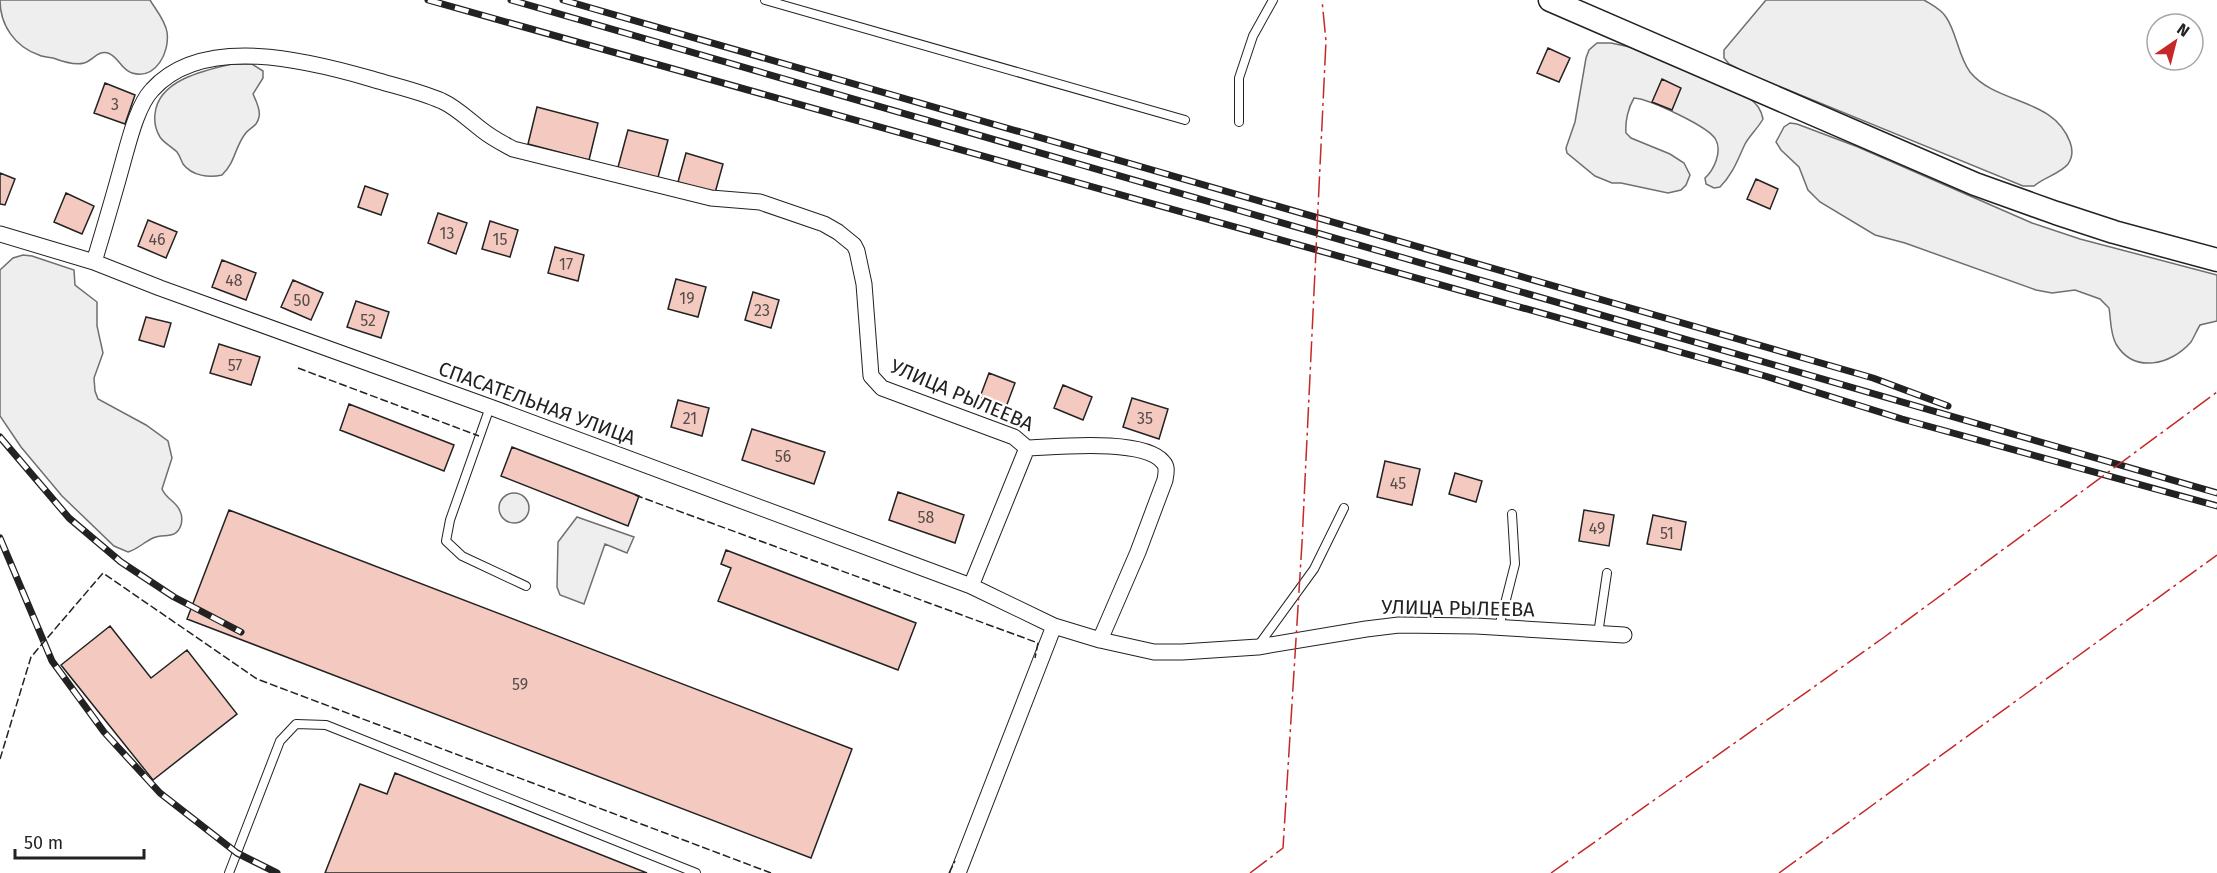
<svg xmlns="http://www.w3.org/2000/svg" width="2217" height="873" font-family="'Fira Sans',sans-serif">
	<style>
		.green { fill: #eee; stroke: #6f6f6f; stroke-width: 1.5 }
		.building { fill: #f3c9c0; stroke: #222; stroke-width: 1.5 }
		.lines { fill: none; stroke-linecap: round; stroke-linejoin: round }
		.service-casing { stroke: #222; stroke-width: 10 }
		.minor-casing { stroke: #222; stroke-width: 17 }
		.secondary-casing { stroke: #222; stroke-width: 25 }
		.service { stroke: #fff; stroke-width: 8 }
		.minor { stroke: #fff; stroke-width: 15 }
		.secondary { stroke: #fff; stroke-width: 22 }
		.rail-casing { stroke: #222; stroke-width: 7 }
		.rail { stroke: #fff; stroke-width: 4.5; stroke-dasharray: 14; stroke-linecap: butt }
		.fence { stroke: #222; stroke-width: 1.5; stroke-dasharray: 8 3; stroke-linecap: butt }
		.power { stroke: #c62828; stroke-width: 1.5; stroke-dasharray: 21 4.5 3 4.5; stroke-linecap: butt }
		.labels { text-anchor: middle; dominant-baseline: central; stroke-width: 4.5; stroke-linejoin: round; paint-order: stroke }
		.number-label { font-size: 16px; fill: #564c4a }
		.street-label { font-size: 20px; fill: #222; stroke: #fff }
	</style>
	<rect width="100%" height="100%" fill="#fff"/>
	<path class="green" d="M 0,0 L 150,0 C 156,10 165,20 167,32 C 170,52 156,80 132,73 C 121,70 119,57 108,53 C 98,50 92,61 84,63 C 75,66 61,61 53,58 C 48,57 43,57 39,55 C 15,47 0,25 0,0 Z
		M 1766,0 L 1924,0 C 1932,5 1941,9 1946,17 C 1957,33 1958,56 1970,72 C 1997,105 2053,97 2070,142 C 2073,150 2073,157 2068,164 C 2060,174 2044,177 2034,186 L 2023,186 L 1747,73 L 1729,64 L 1724,58 L 1724,50 Z
		M 1597,43 L 1611,43 L 1630,47 L 1749,98 C 1757,104 1761,109 1763,119 C 1758,128 1750,135 1745,144 C 1738,159 1733,174 1720,187 L 1714,188 L 1706,184 L 1705,178 C 1714,170 1722,152 1716,140 C 1710,127 1649,99 1634,98 C 1628,108 1625,122 1626,133 L 1631,138 L 1670,154 L 1684,163 L 1690,175 L 1686,185 L 1681,190 L 1668,193 L 1621,183 L 1612,183 L 1595,176 L 1567,153 L 1566,148 L 1575,122 L 1586,58 L 1589,50 Z
		M 232,64 L 252,64 L 263,71 L 263,78 L 253,94 C 256,101 261,110 259,117 C 257,127 250,127 245,134 C 234,149 236,161 222,175 C 209,178 192,176 183,164 C 181,160 180,156 177,152 C 172,147 164,143 160,137 C 155,129 154,123 155,114 C 158,80 205,70 232,64 Z
		M 1790,123 L 1797,124 L 1858,147 L 2032,223 L 2080,239 L 2217,275 L 2217,321 L 2200,325 C 2197,330 2194,337 2191,342 C 2171,365 2134,374 2116,344 C 2110,333 2111,320 2109,308 L 2100,299 L 2075,290 L 2052,293 L 2036,290 L 1905,243 L 1875,235 L 1820,202 L 1808,190 L 1799,167 L 1781,150 L 1776,142 L 1784,127 Z
		M 23,255 L 32,256 L 74,270 L 75,285 L 97,302 L 97,326 L 103,353 L 94,378 L 95,391 L 98,399 L 146,425 L 168,441 L 172,458 L 162,489 C 166,499 176,501 180,511 C 182,515 182,521 181,525 C 176,540 164,533 153,538 C 144,542 138,549 128,552 L 114,546 L 62,496 L 21,447 L 0,416 L 0,270 L 13,258 Z
		M499 508a15 15 0 1 1 30 0a15 15 0 1 1-30 0Z
		M 577,517 L 634,537 L 627,553 L 605,544 L 584,604 L 560,595 L 557,587 L 558,542 Z"/>
	<path class="building" d="M 1548,48 L 1570,58 L 1559,82 L 1537,73 Z
		M 1662,79 L 1681,88 L 1672,110 L 1652,102 Z
		M 105,83 L 135,95 L 125,124 L 94,113 Z
		M 537,107 L 598,123 L 589,160 L 528,144 Z
		M 628,130 L 668,140 L 657,181 L 617,171 Z
		M 686,153 L 723,164 L 715,193 L 678,182 Z
		M 0,173 L 15,179 L 5,205 L 0,204 Z
		M 1756,179 L 1778,189 L 1770,209 L 1747,199 Z
		M 365,186 L 388,194 L 381,215 L 358,207 Z
		M 66,193 L 94,206 L 82,234 L 54,222 Z
		M 438,213 L 467,223 L 456,254 L 428,243 Z
		M 148,220 L 177,232 L 166,258 L 138,246 Z
		M 490,221 L 518,230 L 510,257 L 482,249 Z
		M 555,247 L 584,255 L 578,281 L 548,273 Z
		M 222,260 L 256,273 L 246,300 L 212,287 Z
		M 676,279 L 706,287 L 698,317 L 668,309 Z
		M 293,280 L 323,293 L 311,320 L 281,307 Z
		M 753,292 L 779,300 L 771,328 L 745,320 Z
		M 356,301 L 389,312 L 381,338 L 347,327 Z
		M 146,317 L 171,323 L 164,347 L 139,340 Z
		M 219,344 L 260,357 L 251,385 L 210,373 Z
		M 989,373 L 1015,383 L 1006,407 L 980,397 Z
		M 1063,385 L 1092,397 L 1083,420 L 1054,408 Z
		M 1132,398 L 1168,409 L 1159,439 L 1123,427 Z
		M 678,400 L 709,408 L 702,436 L 671,427 Z
		M 349,404 L 454,445 L 444,471 L 340,430 Z
		M 752,429 L 825,452 L 814,484 L 742,460 Z
		M 512,447 L 639,496 L 628,526 L 501,476 Z
		M 1385,461 L 1420,469 L 1412,505 L 1377,497 Z
		M 1455,473 L 1482,481 L 1476,502 L 1449,494 Z
		M 898,492 L 964,515 L 955,543 L 889,520 Z
		M 229,510 L 852,749 L 811,858 L 187,619 Z
		M 1584,510 L 1614,515 L 1609,546 L 1579,541 Z
		M 1653,515 L 1686,522 L 1681,550 L 1647,544 Z
		M 726,550 L 916,623 L 898,670 L 718,601 L 731,568 L 721,564 Z
		M 110,626 L 151,678 L 187,650 L 237,714 L 153,780 L 61,665 Z
		M 395,773 L 647,873 L 325,873 L 360,784 L 387,794 Z"/>
	<g class="lines">
		<g class="service-casing">
			<path id="service" d="M 765,0 L 1185,120
				M 1239,122 L 1239,78 L 1253,36 L 1273,0
				M 490,407 L 450,520 L 446,541 L 462,556 L 526,586
				M 1499,627 L 1515,564 L 1512,514
				M 1598,634 L 1607,573
				M 1258,646 L 1314,569 L 1344,508
				M 229,873 L 280,741 L 296,724 L 326,725 L 696,873"/>
		</g>
		<g class="minor-casing">
			<path id="minor" d="M 0,234 L 94,262 L 160,288 L 490,407 L 971,586 L 1054,626 L 1100,640
				M 94,262 C 104,229 114,195 123,162 C 129,141 137,106 152,90 C 203,33 310,61 372,79 C 395,86 419,91 442,101 C 457,108 469,120 482,130 C 492,138 502,143 513,149 L 711,198 L 760,202 L 824,224 L 838,232 L 854,245 L 857,251 L 864,284 L 871,376 L 882,388 L 1014,437 L 1027,448 C 1056,447 1143,438 1163,462 C 1168,467 1166,473 1165,480 L 1138,552 L 1100,640 L 1154,652 L 1182,652 L 1258,647 L 1366,629 L 1399,625 L 1476,626 L 1624,635
				M 971,586 L 1027,448
				M 958,873 L 1054,626"/>
		</g>
		<g class="secondary-casing">
			<path id="secondary" d="M 1550,0 L 1975,184 L 2056,213 L 2114,232 L 2217,260"/>
		</g>
		<use href="#service" class="service"/>
		<use href="#minor" class="minor"/>
		<use href="#secondary" class="secondary"/>
		<g class="rail-casing">
			<path id="rail" d="M 428,0 L 1765,376 L 1902,419 L 2217,506
				M 511,0 L 2217,493
				M 563,0 L 1873,378 L 1948,406
				M 0,437 L 69,518 L 121,562 L 174,597 L 241,632
				M 0,538 L 52,661 L 104,732 L 160,793 L 237,853 L 277,873"/>
		</g>
		<use href="#rail" class="rail"/>
		<path class="fence" d="M 298,368 L 479,436
			M 635,495 L 1038,643 L 1035,658
			M 0,759 L 31,657 L 103,573 L 257,679 L 771,873
			M 949,873 L 955,861"/>
		<path class="power" d="M 1250,873 L 1283,848 L 1302,543 L 1326,41 L 1322,0
			M 1551,873 L 1883,638 L 2217,392
			M 1779,873 L 2217,555"/>
	</g>
	<g class="labels">
		<g class="number-label">
			<text x="115" y="104">3</text>
			<text x="447" y="233">13</text>
			<text x="157" y="239">46</text>
			<text x="500" y="239">15</text>
			<text x="566" y="264">17</text>
			<text x="234" y="280">48</text>
			<text x="687" y="298">19</text>
			<text x="302" y="300">50</text>
			<text x="762" y="310">23</text>
			<text x="368" y="320">52</text>
			<text x="235" y="365">57</text>
			<text x="690" y="418">21</text>
			<text x="1145" y="418">35</text>
			<text x="783" y="456">56</text>
			<text x="1398" y="483">45</text>
			<text x="926" y="517">58</text>
			<text x="1597" y="528">49</text>
			<text x="1667" y="533">51</text>
			<text x="520" y="684">59</text>
		</g>
		<g class="street-label">
			<text transform="translate(962 395) rotate(23)">УЛИЦА РЫЛЕЕВА</text>
			<text transform="translate(537 403) rotate(20)">СПАСАТЕЛЬНАЯ УЛИЦА</text>
			<text transform="translate(1458 608) rotate(1)">УЛИЦА РЫЛЕЕВА</text>
		</g>
	</g>
	<g transform="translate(2175 42) rotate(35)"><circle r="28" fill="#ffffff" stroke="#a7a7a7" stroke-width="1.5"/>
	<path d="M0-4.5L10 22L0 15L-10 22Z" fill="#c62828"/>
	<text y="-9" font-size="16" font-weight="bold" text-anchor="middle" fill="#222222">N</text>
	</g>
	<path d="M15 849v9h129v-9" fill="none" stroke="#222222" stroke-width="3"/>
	<text x="24" y="849" font-size="18" fill="#222222" stroke="#ffffff" stroke-width="4.5" paint-order="stroke">50 m</text>
</svg>
